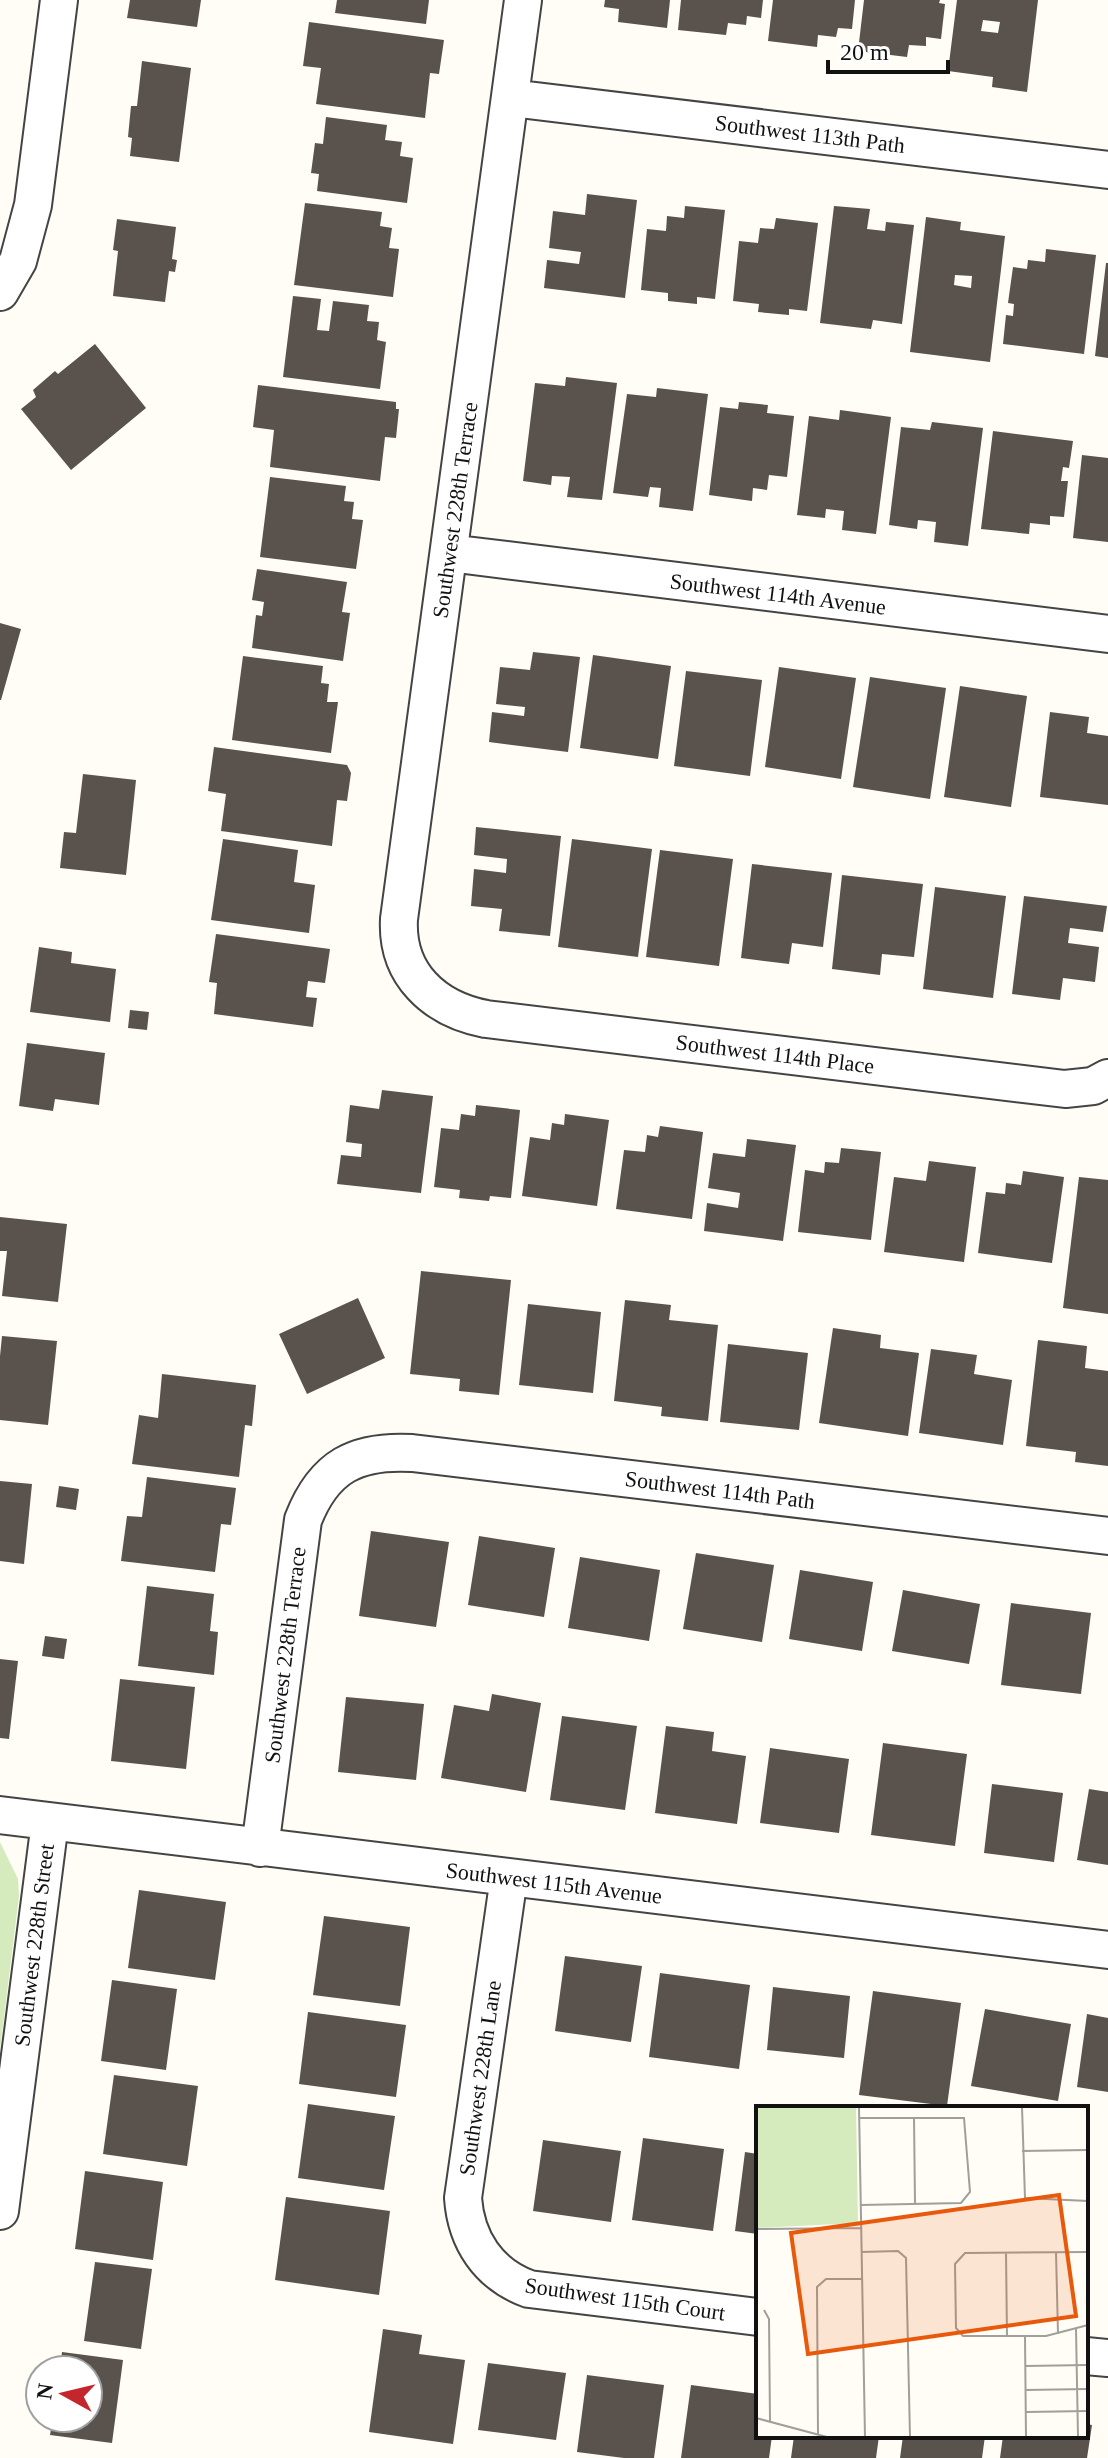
<svg xmlns="http://www.w3.org/2000/svg" width="1108" height="2458" font-family="Georgia,serif">
	<style>
		.green { fill: #d5ebbd }
		.building { fill: #5a524d; fill-rule: evenodd }
		.lines { fill: none; stroke-linecap: round; stroke-linejoin: round }
		.minor-casing { stroke: #444; stroke-width: 40 }
		.minor { stroke: #fff; stroke-width: 36 }
		.labels { text-anchor: middle; dominant-baseline: central; stroke-width: 8; stroke-linejoin: round; paint-order: stroke }
		.street-label { font-size: 22px; fill: #111; stroke: #fff }
		.inset-road { fill: none; stroke: #a09f9a; stroke-width: 2 }
		.view { fill: #e8590c; fill-opacity: 0.15; stroke: #e8590c; stroke-width: 4 }
		.inset-edge { fill: none; stroke: #111; stroke-width: 4 }
	</style>
	<rect width="100%" height="100%" fill="#fffdf5"/>
	<path class="green" d="M 0,1842 L 18,1879 L 19,1896 L 0,2050 Z"/>
	<path class="building" d="M 130,0 L 201,0 L 197,27 L 127,18 Z
		M 337,0 L 429,0 L 426,24 L 335,13 Z
		M 605,0 L 670,0 L 667,28 L 618,22 L 619,9 L 604,7 Z
		M 681,0 L 763,0 L 761,18 L 747,16 L 746,25 L 728,23 L 726,35 L 678,30 Z
		M 773,0 L 855,0 L 852,29 L 838,28 L 836,37 L 818,35 L 817,47 L 768,41 Z
		M 864,0 L 940,0 L 939,3 L 945,4 L 941,39 L 926,37 L 926,46 L 909,45 L 907,57 L 858,51 Z
		M 957,0 L 1038,0 L 1027,92 L 992,87 L 993,77 L 948,71 ZM 983,20 L 1000,22 L 998,33 L 981,31 Z
		M 309,22 L 444,40 L 439,74 L 430,73 L 425,118 L 316,104 L 321,68 L 303,66 Z
		M 142,61 L 191,68 L 179,162 L 130,156 L 132,138 L 128,137 L 131,106 L 137,106 Z
		M 326,117 L 387,125 L 385,140 L 402,142 L 400,156 L 413,158 L 407,203 L 317,191 L 319,174 L 311,173 L 315,143 L 323,144 Z
		M 587,194 L 637,200 L 625,298 L 544,288 L 547,260 L 579,264 L 581,252 L 549,248 L 553,211 L 585,215 Z
		M 305,203 L 382,212 L 380,226 L 392,228 L 389,248 L 399,249 L 393,297 L 294,285 Z
		M 685,206 L 725,210 L 715,299 L 697,297 L 697,304 L 668,301 L 668,293 L 641,290 L 647,229 L 666,231 L 667,216 L 684,218 Z
		M 834,206 L 870,209 L 867,229 L 885,231 L 886,222 L 914,225 L 902,324 L 873,320 L 871,329 L 820,323 Z
		M 926,217 L 961,222 L 960,230 L 1005,236 L 990,362 L 910,352 ZM 955,275 L 972,276 L 971,288 L 954,285 Z
		M 776,218 L 818,223 L 807,311 L 789,309 L 789,315 L 758,312 L 759,304 L 733,301 L 739,241 L 758,243 L 760,228 L 774,229 Z
		M 117,219 L 176,227 L 172,259 L 177,260 L 175,272 L 169,271 L 165,302 L 113,296 L 118,251 L 113,250 Z
		M 1046,249 L 1096,255 L 1084,354 L 1003,344 L 1006,315 L 1013,316 L 1014,304 L 1008,303 L 1013,267 L 1027,269 L 1028,260 L 1045,262 Z
		M 1106,263 L 1108,263 L 1108,358 L 1095,356 Z
		M 293,296 L 321,299 L 317,330 L 329,331 L 333,301 L 369,305 L 367,321 L 379,322 L 377,340 L 386,342 L 380,389 L 283,377 Z
		M 95,344 L 146,408 L 71,470 L 21,409 L 36,397 L 33,390 L 55,371 L 58,374 Z
		M 566,377 L 617,383 L 602,500 L 567,497 L 570,477 L 552,476 L 551,485 L 523,481 L 535,383 L 565,386 Z
		M 258,385 L 396,402 L 396,409 L 399,409 L 396,438 L 385,437 L 380,481 L 270,467 L 274,430 L 253,427 Z
		M 657,388 L 708,394 L 693,511 L 659,507 L 661,488 L 650,487 L 648,497 L 613,493 L 627,394 L 656,397 Z
		M 739,402 L 768,405 L 767,413 L 794,416 L 787,477 L 769,475 L 767,490 L 753,488 L 752,501 L 709,495 L 720,407 L 738,409 Z
		M 840,410 L 891,417 L 876,534 L 842,530 L 844,511 L 826,509 L 825,518 L 797,515 L 809,416 L 839,420 Z
		M 932,422 L 983,428 L 968,546 L 934,542 L 936,522 L 918,520 L 917,529 L 889,525 L 901,427 L 930,430 Z
		M 993,431 L 1073,441 L 1069,468 L 1063,467 L 1061,481 L 1068,481 L 1064,517 L 1050,516 L 1050,525 L 1030,523 L 1029,534 L 981,529 Z
		M 1082,455 L 1108,458 L 1108,542 L 1073,538 Z
		M 270,477 L 346,486 L 344,501 L 354,502 L 352,519 L 363,520 L 356,569 L 260,557 Z
		M 257,569 L 347,582 L 342,612 L 350,613 L 343,661 L 252,648 L 256,615 L 262,616 L 264,602 L 252,600 Z
		M 0,623 L 21,629 L 1,700 L 0,700 Z
		M 533,652 L 580,657 L 568,752 L 489,742 L 492,712 L 524,716 L 525,707 L 496,704 L 500,667 L 530,670 Z
		M 593,655 L 671,666 L 658,759 L 580,748 Z
		M 243,656 L 323,666 L 321,683 L 329,684 L 327,702 L 338,702 L 331,753 L 232,740 Z
		M 779,667 L 856,678 L 841,779 L 765,767 Z
		M 686,671 L 762,680 L 750,776 L 674,766 Z
		M 870,677 L 946,688 L 930,799 L 853,787 Z
		M 960,686 L 1027,696 L 1011,807 L 944,797 Z
		M 1050,712 L 1089,717 L 1087,733 L 1108,736 L 1108,805 L 1040,797 Z
		M 214,747 L 347,765 L 351,773 L 347,801 L 337,800 L 332,846 L 221,831 L 226,794 L 208,791 Z
		M 83,774 L 136,780 L 126,875 L 60,868 L 64,832 L 76,833 Z
		M 476,827 L 561,836 L 550,936 L 499,931 L 502,909 L 471,906 L 474,869 L 506,873 L 507,859 L 474,855 Z
		M 223,839 L 298,850 L 294,882 L 315,885 L 309,933 L 211,920 Z
		M 572,839 L 652,849 L 638,957 L 558,947 Z
		M 660,850 L 733,859 L 719,966 L 646,957 Z
		M 752,864 L 832,873 L 823,947 L 792,943 L 789,964 L 741,958 Z
		M 842,875 L 923,884 L 914,957 L 882,954 L 880,975 L 832,969 Z
		M 935,887 L 1006,896 L 993,998 L 923,989 Z
		M 1024,896 L 1107,906 L 1103,932 L 1070,928 L 1068,943 L 1099,947 L 1095,982 L 1063,978 L 1060,1000 L 1012,994 Z
		M 216,934 L 330,949 L 325,983 L 308,981 L 306,997 L 317,998 L 313,1027 L 214,1014 L 217,983 L 209,982 Z
		M 39,947 L 72,952 L 71,963 L 116,969 L 110,1022 L 30,1012 Z
		M 130,1010 L 149,1012 L 147,1030 L 128,1028 Z
		M 27,1043 L 105,1053 L 99,1105 L 55,1099 L 53,1111 L 19,1106 Z
		M 382,1090 L 433,1096 L 421,1193 L 337,1184 L 341,1155 L 361,1157 L 362,1144 L 346,1142 L 350,1105 L 379,1109 Z
		M 476,1105 L 520,1110 L 511,1198 L 490,1196 L 489,1201 L 459,1198 L 460,1190 L 434,1187 L 441,1128 L 459,1130 L 461,1114 L 475,1116 Z
		M 565,1114 L 609,1120 L 597,1206 L 522,1196 L 530,1137 L 550,1140 L 552,1123 L 564,1125 Z
		M 660,1126 L 703,1132 L 692,1219 L 616,1209 L 624,1150 L 645,1152 L 647,1135 L 658,1137 Z
		M 747,1139 L 796,1145 L 783,1241 L 704,1231 L 707,1203 L 738,1208 L 740,1193 L 708,1188 L 713,1153 L 745,1157 Z
		M 841,1148 L 881,1152 L 871,1240 L 798,1232 L 805,1170 L 824,1173 L 825,1162 L 839,1163 Z
		M 929,1161 L 976,1167 L 964,1262 L 884,1252 L 894,1177 L 926,1181 Z
		M 1023,1171 L 1064,1177 L 1052,1263 L 978,1253 L 986,1192 L 1005,1194 L 1006,1183 L 1021,1185 Z
		M 1079,1177 L 1108,1180 L 1108,1314 L 1063,1308 Z
		M 0,1217 L 67,1224 L 58,1302 L 2,1296 L 7,1251 L 0,1251 Z
		M 421,1271 L 511,1280 L 499,1395 L 459,1391 L 460,1379 L 410,1374 Z
		M 358,1298 L 385,1358 L 307,1394 L 279,1334 Z
		M 625,1300 L 671,1305 L 669,1320 L 718,1325 L 708,1421 L 661,1416 L 662,1407 L 614,1401 Z
		M 528,1304 L 601,1312 L 593,1393 L 519,1385 Z
		M 833,1328 L 881,1335 L 880,1348 L 919,1353 L 908,1436 L 819,1423 Z
		M 2,1336 L 57,1341 L 48,1425 L 0,1420 L 0,1356 Z
		M 1038,1340 L 1087,1346 L 1085,1368 L 1108,1371 L 1108,1466 L 1075,1462 L 1076,1452 L 1026,1446 Z
		M 728,1344 L 808,1353 L 799,1430 L 720,1422 Z
		M 931,1349 L 977,1355 L 974,1374 L 1012,1380 L 1003,1445 L 919,1433 Z
		M 162,1374 L 256,1385 L 252,1426 L 245,1425 L 239,1477 L 132,1464 L 139,1415 L 158,1418 Z
		M 147,1477 L 236,1488 L 231,1525 L 221,1524 L 215,1572 L 121,1561 L 127,1516 L 142,1517 Z
		M 0,1481 L 32,1484 L 24,1564 L 0,1561 Z
		M 59,1486 L 79,1489 L 76,1510 L 56,1507 Z
		M 371,1531 L 449,1542 L 436,1627 L 359,1616 Z
		M 479,1536 L 555,1548 L 544,1617 L 468,1605 Z
		M 696,1553 L 774,1565 L 762,1642 L 683,1629 Z
		M 580,1557 L 660,1570 L 649,1641 L 568,1628 Z
		M 800,1570 L 873,1582 L 862,1651 L 789,1639 Z
		M 147,1586 L 214,1594 L 210,1631 L 218,1632 L 214,1675 L 138,1666 Z
		M 903,1590 L 980,1604 L 969,1664 L 892,1651 Z
		M 1011,1603 L 1091,1613 L 1081,1694 L 1001,1685 Z
		M 45,1636 L 67,1639 L 64,1659 L 42,1656 Z
		M 0,1659 L 18,1661 L 9,1739 L 0,1738 Z
		M 120,1679 L 195,1687 L 186,1769 L 111,1761 Z
		M 492,1694 L 541,1703 L 526,1792 L 441,1778 L 454,1705 L 489,1711 Z
		M 346,1697 L 424,1704 L 416,1780 L 338,1772 Z
		M 562,1716 L 637,1726 L 625,1810 L 550,1800 Z
		M 666,1726 L 714,1732 L 712,1751 L 746,1756 L 737,1824 L 655,1813 Z
		M 883,1743 L 967,1754 L 955,1846 L 871,1835 Z
		M 770,1748 L 849,1759 L 839,1833 L 760,1823 Z
		M 992,1784 L 1063,1793 L 1054,1862 L 984,1853 Z
		M 1089,1789 L 1108,1792 L 1108,1865 L 1077,1860 Z
		M 139,1890 L 226,1902 L 215,1980 L 128,1968 Z
		M 324,1916 L 410,1927 L 400,2006 L 313,1995 Z
		M 565,1956 L 642,1966 L 631,2042 L 555,2031 Z
		M 660,1973 L 750,1985 L 739,2069 L 649,2057 Z
		M 112,1980 L 177,1989 L 166,2070 L 101,2061 Z
		M 773,1987 L 850,1996 L 844,2058 L 767,2050 Z
		M 873,1991 L 961,2003 L 947,2106 L 859,2095 Z
		M 985,2009 L 1071,2024 L 1058,2101 L 971,2086 Z
		M 308,2012 L 406,2025 L 396,2097 L 299,2084 Z
		M 1087,2014 L 1108,2018 L 1108,2092 L 1077,2087 Z
		M 114,2075 L 198,2086 L 187,2166 L 103,2154 Z
		M 308,2104 L 395,2116 L 384,2190 L 298,2178 Z
		M 643,2138 L 724,2149 L 713,2231 L 632,2220 Z
		M 543,2140 L 621,2151 L 611,2222 L 533,2211 Z
		M 745,2152 L 758,2154 L 758,2234 L 735,2231 Z
		M 85,2171 L 163,2182 L 153,2260 L 75,2249 Z
		M 286,2197 L 390,2211 L 379,2295 L 275,2280 Z
		M 95,2262 L 152,2269 L 141,2349 L 84,2341 Z
		M 383,2329 L 422,2335 L 419,2354 L 465,2360 L 453,2444 L 369,2432 Z
		M 62,2352 L 123,2360 L 112,2443 L 50,2435 L 53,2418 L 88,2418 L 88,2370 L 60,2370 Z
		M 488,2363 L 566,2373 L 556,2440 L 478,2430 Z
		M 587,2375 L 664,2385 L 654,2458 L 624,2458 L 577,2452 Z
		M 691,2385 L 758,2394 L 758,2436 L 772,2436 L 769,2458 L 681,2458 Z
		M 1086,2424 L 1092,2425 L 1087,2458 L 1000,2458 L 1003,2436 L 1086,2436 Z
		M 794,2436 L 879,2436 L 876,2458 L 791,2458 Z
		M 903,2436 L 985,2436 L 982,2458 L 900,2458 Z"/>
	<g class="lines">
		<g class="minor-casing">
			<path id="minor" d="M 523,0 L 399,919 C 396,974 434,1009 486,1019 L 1065,1089 L 1093,1086 L 1108,1078
				M 511,98 L 1108,170
				M 0,292 L 18,261 L 33,205 L 59,0
				M 449,553 L 1108,634
				M 0,1815 L 1108,1950
				M 260,1848 L 303,1520 C 324,1466 356,1450 412,1453 L 1108,1536
				M 509,1877 L 463,2198 C 466,2240 488,2274 529,2289 L 758,2317
				M 0,2211 L 50,1822
				M 1086,2356 L 1108,2358"/>
		</g>
		<use href="#minor" class="minor"/>
	</g>
	<g class="labels">
		<g class="street-label">
			<text transform="translate(810 134) rotate(7)">Southwest 113th Path</text>
			<text transform="translate(455 510) rotate(-82)">Southwest 228th Terrace</text>
			<text transform="translate(778 594) rotate(7)">Southwest 114th Avenue</text>
			<text transform="translate(775 1054) rotate(7)">Southwest 114th Place</text>
			<text transform="translate(720 1490) rotate(7)">Southwest 114th Path</text>
			<text transform="translate(285 1655) rotate(-83)">Southwest 228th Terrace</text>
			<text transform="translate(554 1883) rotate(7)">Southwest 115th Avenue</text>
			<text transform="translate(34 1945) rotate(-83)">Southwest 228th Street</text>
			<text transform="translate(480 2078) rotate(-82)">Southwest 228th Lane</text>
			<text transform="translate(625 2299) rotate(8)">Southwest 115th Court</text>
		</g>
	</g>
	<g transform="translate(756 2106)">
		<rect width="332" height="332" fill="#fffdf5"/>
		<path d="M 0,1 L 100,1 L 102,117 L 0,122 Z" fill="#d5ebbd"/>
		<path class="inset-road" d="M 103,1 L 109,331M 266,1 L 269,92 L 332,95M 158,11 L 159,97M 103,12 L 208,12 L 214,86 L 205,97 L 105,99M 266,45 L 332,44M 0,123 L 105,122M 105,146 L 142,145 L 150,152 L 154,331M 250,146 L 251,231M 300,146 L 302,228M 332,146 L 209,147 L 199,158 L 200,222 L 207,230 L 290,230 L 332,219M 8,204 L 13,213 L 14,316M 320,223 L 322,331M 269,231 L 270,331M 269,260 L 332,259M 269,284 L 332,283M 270,306 L 332,305M 0,312 L 71,331M 62,329 L 61,181 L 70,173 L 106,173"/>
		<path class="view" d="M 303,89 L 320,210 L 52,248 L 35,127 Z"/>
		<rect width="332" height="332" class="inset-edge"/>
	</g>
	<g transform="translate(64 2394) rotate(278)"><circle r="38" fill="#ffffff" stroke="#a0a0a0" stroke-width="2"/>
	<path d="M0-6L14 30L0 20L-14 30Z" fill="#c4262e"/>
	<text y="-12" font-size="22" font-weight="bold" text-anchor="middle" fill="#111111">N</text>
	</g>
	<path d="M828 60v12h120v-12" fill="none" stroke="#111111" stroke-width="4"/>
	<text x="840" y="60" font-size="24" fill="#111111" stroke="#ffffff" stroke-width="6" paint-order="stroke">20 m</text>
</svg>
